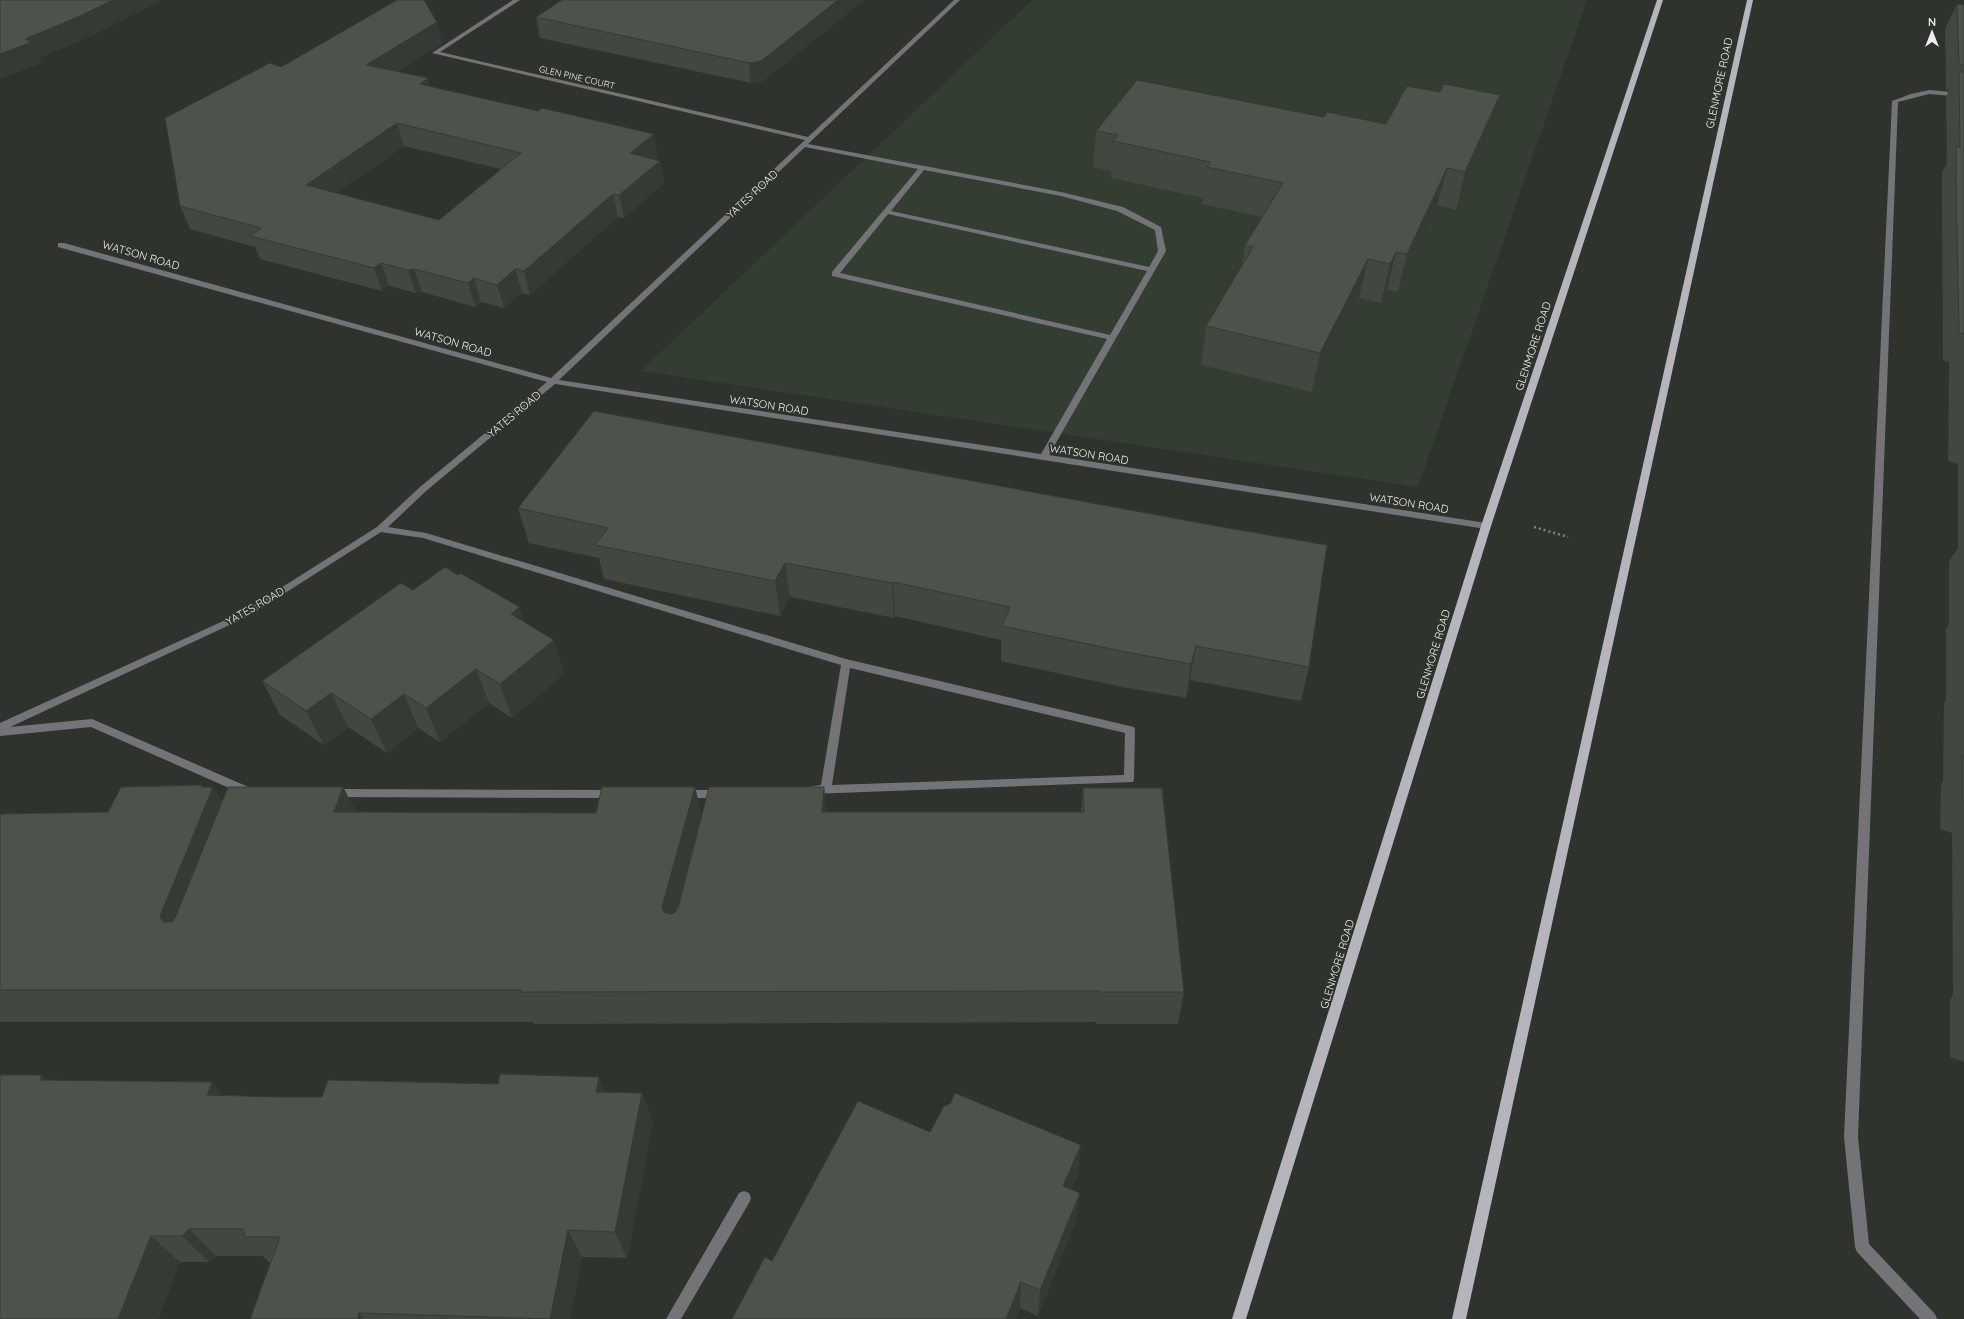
<svg xmlns="http://www.w3.org/2000/svg" width="1964" height="1319" font-family="Quicksand,sans-serif">
	<style>
		.built { fill: #333d31 }
		.lines { fill: none; stroke-linecap: round; stroke-linejoin: round }
		.path { stroke: #80857f; stroke-width: 2.5; stroke-dasharray: 2 3; stroke-linecap: butt }
		.minor { fill: #747478; fill-rule: evenodd }
		.major { fill: #b6b5be; fill-rule: evenodd }
		.wall { fill: #424740; fill-rule: evenodd }
		.shaded-wall { fill: #363a34 }
		.building { fill: #4d534b; stroke: #363a34; fill-rule: evenodd }
		.labels { text-anchor: middle; dominant-baseline: central; stroke-width: 4; stroke-linejoin: round; paint-order: stroke }
		.far-street-label { font-size: 9px; fill: #ecefeb; stroke: #2e342d }
		.street-label { font-size: 11px; fill: #ecefeb; stroke: #2e342d }
	</style>
	<rect width="100%" height="100%" fill="#2e342d"/>
	<path class="built" d="M 1032,0 L 1587,0 L 1418,487 L 641,371 Z"/>
	<g class="lines">
		<path class="path" d="M 1534,527 L 1568,537"/>
		<path class="minor" d="M 513,0 L 520,0 L 440,52 L 808,137 L 954,0 L 960,0 L 808,144 L 1061,192 L 1123,207 L 1161,227 L 1166,251 L 1049,455 L 1486,523 L 1491,526 L 1486,529 L 555,384 L 426,491 L 388,527 L 426,533 L 846,659 L 1134,727 L 1135,730 L 1134,779 L 1133,782 L 811,794 L 807,793 L 806,790 L 807,787 L 821,785 L 841,665 L 423,538 L 381,532 L 249,616 L 10,727 L 92,719 L 253,789 L 254,792 L 253,795 L 249,796 L 245,795 L 91,727 L 0,736 L 0,723 L 243,612 L 377,527 L 420,487 L 547,382 L 58,247 L 58,243 L 64,243 L 551,378 L 805,140 L 432,53 ZM 805,147 L 918,169 L 832,272 L 832,276 L 1107,339 L 1041,454 L 559,380 ZM 924,170 L 1061,196 L 1117,211 L 1155,230 L 1158,251 L 1149,267 L 891,211 ZM 888,214 L 1147,271 L 1110,335 L 840,273 ZM 850,668 L 1125,733 L 1124,775 L 832,785 Z
			M 1929,90 L 1964,93 L 1964,97 L 1929,94 L 1898,102 L 1858,1137 L 1869,1244 L 1935,1314 L 1937,1319 L 1920,1319 L 1857,1252 L 1855,1247 L 1844,1137 L 1892,101 L 1911,94 Z
			M 333,789 L 613,790 L 617,791 L 618,794 L 617,797 L 613,798 L 333,797 L 329,796 L 328,793 L 329,790 Z
			M 683,790 L 721,790 L 725,791 L 726,794 L 725,797 L 721,798 L 683,798 L 679,797 L 678,794 L 679,791 Z
			M 744,1191 L 749,1193 L 751,1198 L 749,1203 L 681,1319 L 666,1319 L 739,1193 Z"/>
		<path class="major" d="M 1657,0 L 1663,0 L 1491,526 L 1246,1319 L 1232,1319 L 1481,526 Z
			M 1747,0 L 1753,0 L 1466,1319 L 1452,1319 Z"/>
	</g>
	<path class="wall" d="M 865,0 L 763,81 L 751,83 L 540,38 L 536,17 Z
		M 1957,4 L 1964,5 L 1964,1062 L 1950,1057 L 1950,999 L 1953,995 L 1952,833 L 1940,829 L 1941,784 L 1943,781 L 1944,703 L 1946,700 L 1946,629 L 1949,624 L 1949,561 L 1958,548 L 1958,464 L 1948,461 L 1949,362 L 1943,360 L 1942,205 L 1942,172 L 1947,164 L 1946,97 L 1949,90 L 1946,90 L 1945,29 Z
		M 443,43 L 397,72 L 430,86 L 658,156 L 655,159 L 660,161 L 664,183 L 624,218 L 618,217 L 530,295 L 522,293 L 504,308 L 481,302 L 475,307 L 422,292 L 416,293 L 389,286 L 382,291 L 260,259 L 255,247 L 190,229 L 180,206 L 281,67 ZM 404,146 L 501,169 L 439,220 L 336,193 Z
		M 1440,92 L 1500,95 L 1490,131 L 1456,210 L 1437,205 L 1398,292 L 1387,290 L 1381,303 L 1359,298 L 1312,392 L 1201,365 L 1206,326 L 1242,265 L 1245,245 L 1262,217 L 1202,204 L 1203,198 L 1111,178 L 1111,171 L 1093,167 L 1096,131 L 1324,117 L 1386,124 Z
		M 594,411 L 1309,667 L 1301,701 L 1190,680 L 1186,698 L 1122,687 L 1001,661 L 1001,640 L 895,616 L 894,618 L 790,597 L 780,616 L 604,579 L 599,558 L 529,543 L 518,508 Z
		M 413,590 L 525,623 L 564,674 L 512,718 L 489,703 L 440,742 L 418,728 L 387,753 L 348,727 L 324,745 L 280,715 L 262,681 Z
		M 213,787 L 222,801 L 343,787 L 356,812 L 596,813 L 695,787 L 702,817 L 827,812 L 1081,812 L 1083,788 L 1184,992 L 1178,1024 L 1097,1024 L 1096,1022 L 534,1024 L 533,1022 L 0,1022 L 0,814 L 108,812 Z
		M 42,1075 L 47,1080 L 223,1096 L 279,1097 L 322,1097 L 599,1077 L 605,1092 L 642,1093 L 653,1122 L 627,1258 L 582,1257 L 570,1319 L 250,1319 L 270,1263 L 263,1256 L 216,1256 L 209,1262 L 180,1262 L 158,1319 Z
		M 930,1132 L 1078,1174 L 1071,1189 L 1076,1220 L 1038,1316 L 1020,1308 L 1015,1319 L 732,1319 L 772,1261 Z"/>
	<path class="shaded-wall" d="M 113,0 L 162,0 L 89,37 L 40,58 L 42,63 L 0,79 L 0,54 L 25,39 Z
		M 838,0 L 865,0 L 763,81 L 751,83 L 749,63 Z
		M 437,22 L 443,43 L 373,87 L 366,65 Z
		M 428,78 L 434,100 L 420,84 Z
		M 1500,95 L 1490,131 L 1456,210 L 1465,172 Z
		M 397,123 L 404,146 L 314,208 L 306,185 Z
		M 654,134 L 658,156 L 634,176 L 630,153 Z
		M 660,161 L 664,183 L 624,218 L 619,195 Z
		M 1447,168 L 1437,205 L 1398,292 L 1407,254 Z
		M 613,194 L 618,217 L 530,295 L 524,271 Z
		M 1396,252 L 1387,290 L 1381,303 L 1390,264 Z
		M 1368,259 L 1359,298 L 1312,392 L 1320,353 Z
		M 381,263 L 389,286 L 382,291 L 374,268 Z
		M 414,269 L 422,292 L 416,293 L 408,270 Z
		M 515,269 L 522,293 L 504,308 L 497,285 Z
		M 474,278 L 481,302 L 475,307 L 468,283 Z
		M 785,563 L 790,597 L 780,616 L 775,581 Z
		M 893,582 L 895,616 L 894,618 L 892,583 Z
		M 520,607 L 531,641 L 511,614 Z
		M 554,640 L 564,674 L 512,718 L 500,684 Z
		M 1196,646 L 1190,680 L 1186,698 L 1191,664 Z
		M 476,669 L 489,703 L 440,742 L 426,708 Z
		M 331,693 L 348,727 L 324,745 L 306,711 Z
		M 404,694 L 418,728 L 387,753 L 371,719 Z
		M 203,785 L 210,796 L 213,787 L 234,820 L 184,948 L 163,922 L 160,916 L 201,787 Z
		M 343,787 L 360,820 L 334,812 Z
		M 695,787 L 703,820 L 672,940 L 662,907 Z
		M 824,787 L 828,820 L 822,812 Z
		M 42,1075 L 72,1105 L 40,1080 Z
		M 599,1077 L 611,1106 L 596,1092 Z
		M 212,1082 L 237,1112 L 207,1095 Z
		M 642,1093 L 653,1122 L 627,1258 L 615,1232 Z
		M 1081,1145 L 1078,1174 L 1061,1214 L 1063,1186 Z
		M 1080,1193 L 1076,1220 L 1038,1316 L 1040,1290 Z
		M 189,1229 L 216,1256 L 209,1262 L 182,1236 Z
		M 568,1230 L 582,1257 L 570,1319 L 550,1319 Z
		M 151,1236 L 180,1262 L 158,1319 L 118,1319 Z
		M 1021,1282 L 1020,1308 L 1015,1319 L 1006,1319 Z
		M 359,1313 L 364,1319 L 358,1319 Z"/>
	<path class="building" d="M 0,0 L 113,0 L 80,16 L 25,39 L 32,42 L 0,54 Z
		M 397,0 L 424,0 L 437,22 L 366,65 L 428,78 L 420,84 L 538,111 L 542,108 L 654,134 L 630,153 L 660,161 L 619,195 L 613,194 L 524,271 L 515,269 L 497,285 L 474,278 L 468,283 L 414,269 L 408,270 L 381,263 L 374,268 L 250,236 L 261,228 L 180,206 L 165,118 L 270,63 L 281,67 ZM 397,123 L 521,153 L 439,220 L 306,185 Z
		M 562,0 L 838,0 L 761,61 L 749,63 L 536,17 Z
		M 1957,4 L 1964,5 L 1964,65 L 1959,65 Z
		M 1959,72 L 1964,72 L 1964,334 L 1959,333 L 1956,179 L 1956,146 L 1960,147 Z
		M 1137,80 L 1324,117 L 1327,112 L 1386,124 L 1407,86 L 1440,92 L 1444,84 L 1500,95 L 1465,172 L 1447,168 L 1407,254 L 1396,252 L 1390,264 L 1368,259 L 1320,353 L 1206,326 L 1253,247 L 1245,245 L 1283,183 L 1207,167 L 1210,162 L 1113,141 L 1118,135 L 1096,131 Z
		M 594,411 L 1222,527 L 1327,545 L 1309,667 L 1196,646 L 1191,664 L 1126,652 L 1002,626 L 1010,607 L 893,582 L 892,583 L 785,563 L 775,581 L 595,545 L 608,528 L 518,508 Z
		M 445,567 L 458,575 L 460,573 L 520,607 L 511,614 L 554,640 L 500,684 L 476,669 L 426,708 L 404,694 L 371,719 L 331,693 L 306,711 L 262,681 L 401,583 L 413,590 Z
		M 1962,756 L 1964,757 L 1964,802 L 1962,801 Z
		M 203,785 L 201,787 L 213,787 L 160,916 L 163,922 L 172,922 L 175,918 L 228,787 L 343,787 L 334,812 L 596,813 L 602,787 L 695,787 L 662,907 L 664,912 L 670,914 L 674,913 L 678,908 L 709,787 L 824,787 L 822,812 L 1084,812 L 1083,788 L 1162,788 L 1184,992 L 1100,992 L 1100,991 L 520,992 L 521,990 L 0,990 L 0,814 L 108,812 L 121,787 Z
		M 500,1074 L 599,1077 L 596,1092 L 642,1093 L 615,1232 L 568,1230 L 550,1319 L 359,1313 L 358,1319 L 250,1319 L 280,1237 L 245,1237 L 243,1229 L 189,1229 L 182,1236 L 151,1236 L 118,1319 L 0,1319 L 0,1075 L 42,1075 L 40,1080 L 212,1082 L 207,1095 L 279,1097 L 322,1097 L 328,1080 L 498,1084 Z
		M 955,1093 L 1081,1145 L 1063,1186 L 1080,1193 L 1040,1290 L 1021,1282 L 1006,1319 L 732,1319 L 765,1257 L 772,1261 L 858,1101 L 930,1132 L 944,1106 L 950,1104 Z"/>
	<g class="labels">
		<g class="far-street-label">
			<text transform="translate(577 77) rotate(13)">GLEN PINE COURT</text>
		</g>
		<g class="street-label">
			<text transform="translate(1719 83) rotate(-78)">GLENMORE ROAD</text>
			<text transform="translate(752 194) rotate(-43)">YATES ROAD</text>
			<text transform="translate(141 255) rotate(16)">WATSON ROAD</text>
			<text transform="translate(453 342) rotate(16)">WATSON ROAD</text>
			<text transform="translate(1533 346) rotate(-72)">GLENMORE ROAD</text>
			<text transform="translate(769 405) rotate(9)">WATSON ROAD</text>
			<text transform="translate(514 414) rotate(-40)">YATES ROAD</text>
			<text transform="translate(1089 454) rotate(9)">WATSON ROAD</text>
			<text transform="translate(1409 503) rotate(9)">WATSON ROAD</text>
			<text transform="translate(255 606) rotate(-30)">YATES ROAD</text>
			<text transform="translate(1433 654) rotate(-73)">GLENMORE ROAD</text>
			<text transform="translate(1337 964) rotate(-73)">GLENMORE ROAD</text>
		</g>
	</g>
	<g transform="translate(1932 32)" stroke="#2e342d" stroke-width="3" paint-order="stroke">
	<path d="M0-3L7 15L0 10L-7 15Z" fill="#ecefeb"/>
	<text y="-6" font-size="11" font-weight="bold" text-anchor="middle" fill="#ecefeb">N</text>
	</g>
</svg>
